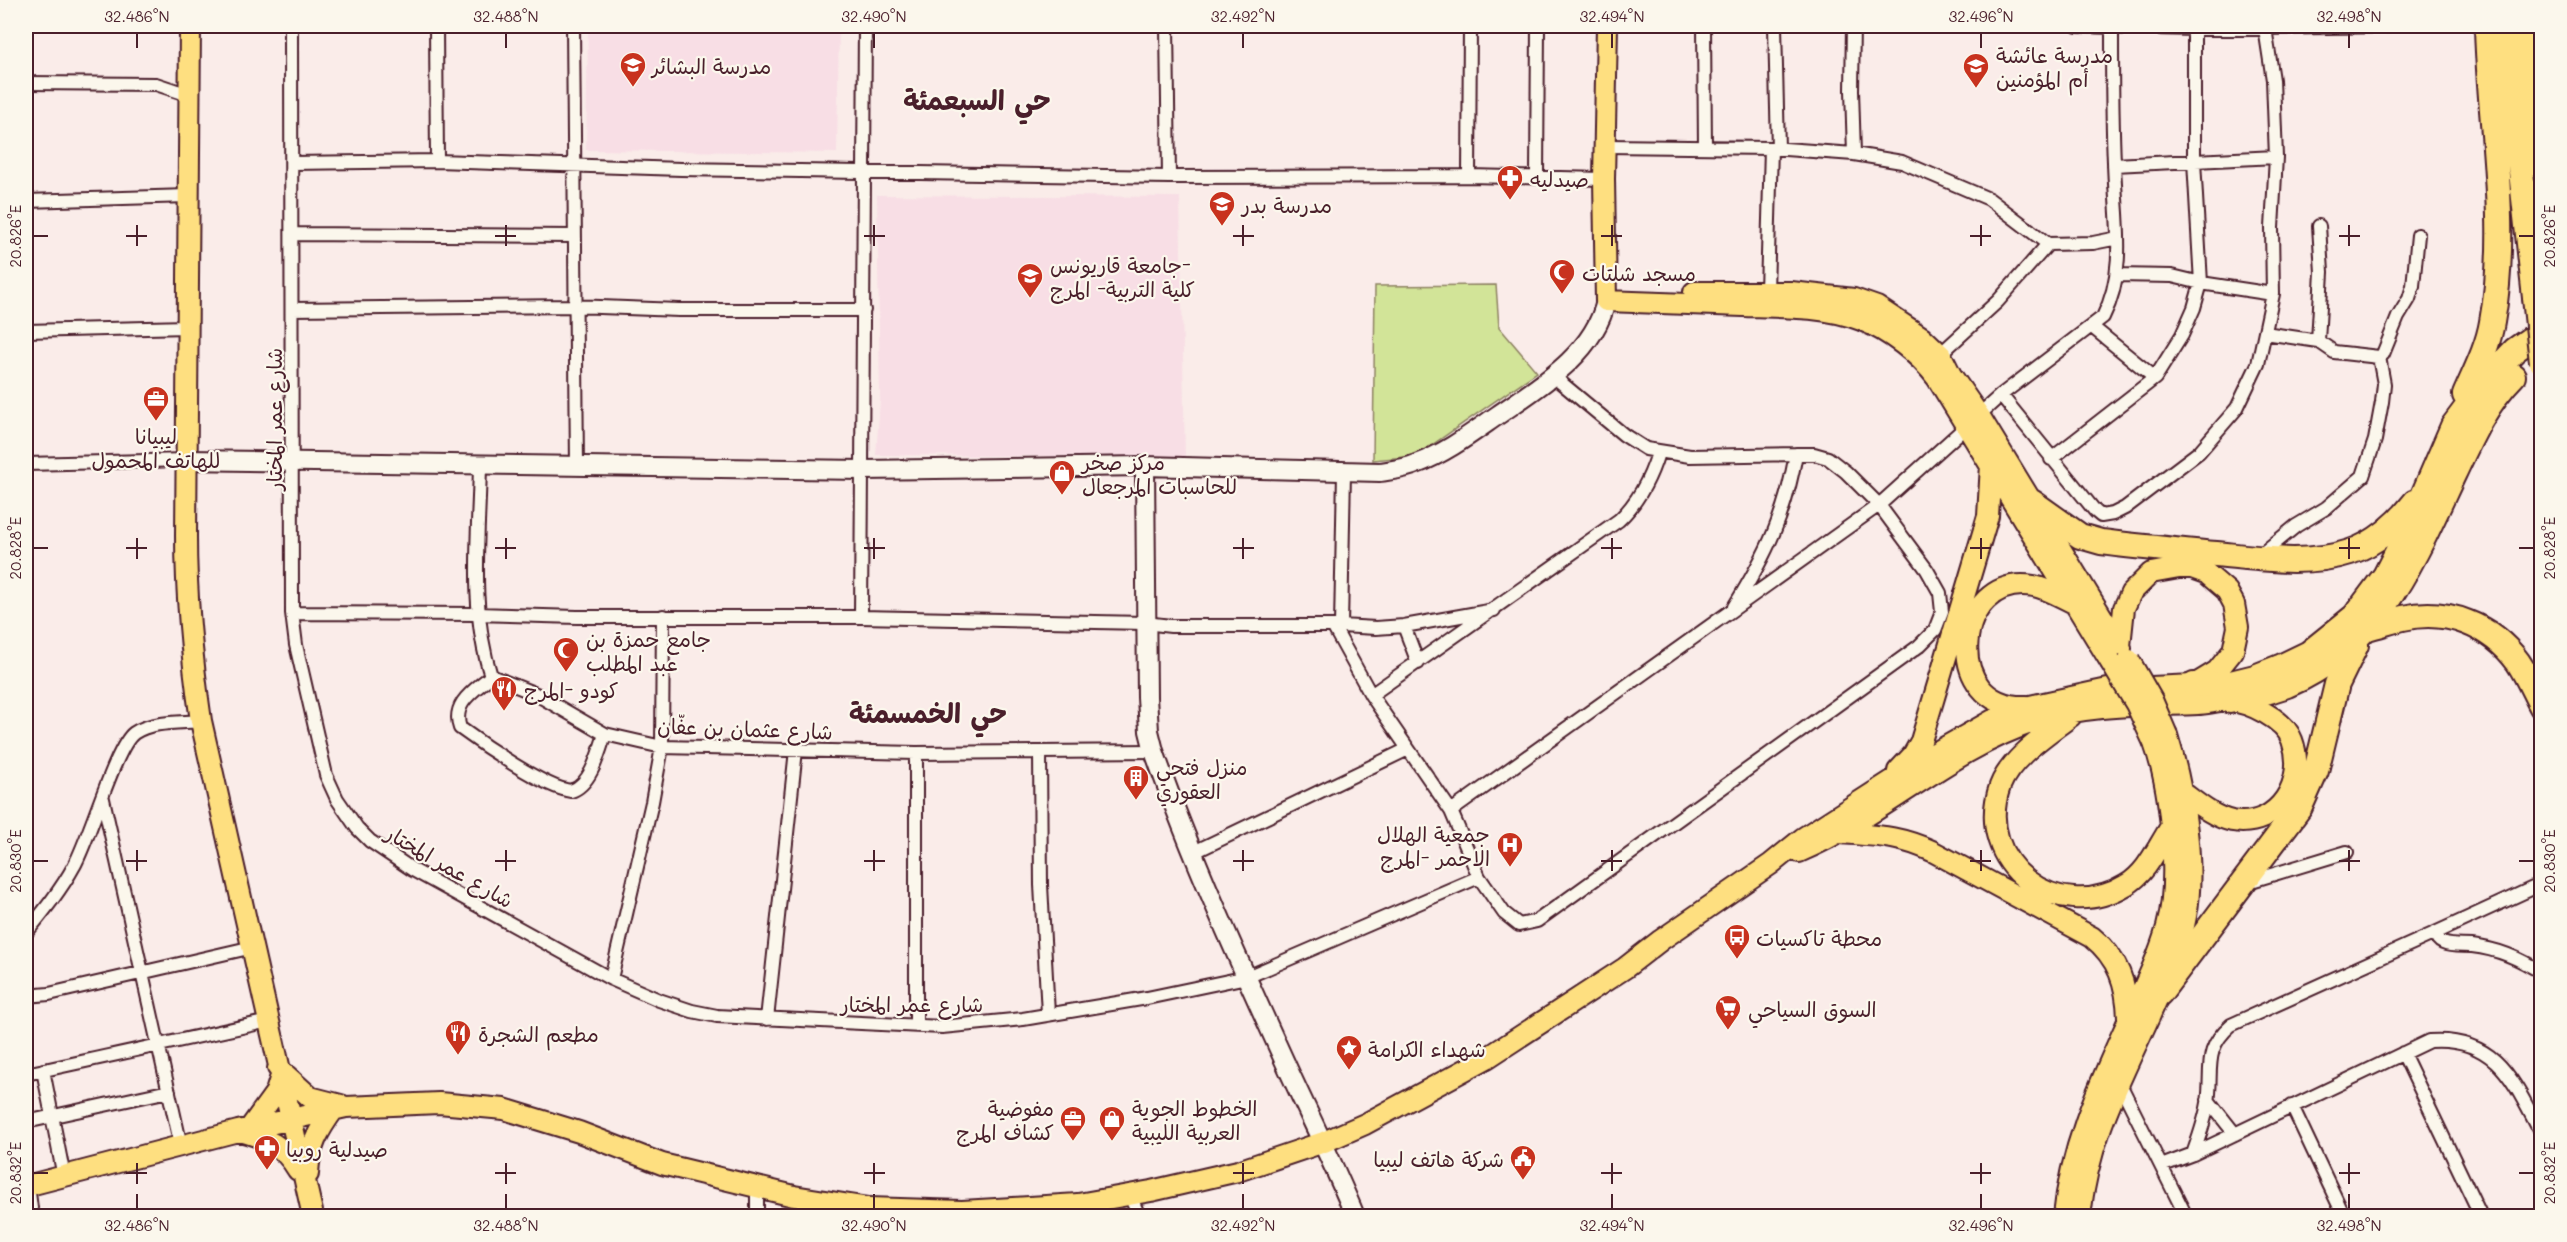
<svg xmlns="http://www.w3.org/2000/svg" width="2567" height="1242" font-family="Mali,'Playpen Sans Arabic',sans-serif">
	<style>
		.built { fill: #f8dee5 }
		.green { fill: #d2e498; stroke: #8e8262; stroke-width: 1.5 }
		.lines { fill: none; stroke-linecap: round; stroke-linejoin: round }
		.street-casing { stroke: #4a1f2b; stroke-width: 16 }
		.secondary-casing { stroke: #4a1f2b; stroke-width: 22 }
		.primary-casing { stroke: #4a1f2b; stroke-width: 24 }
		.highway-casing { stroke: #4a1f2b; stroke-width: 28 }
		.street { stroke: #fbf7ec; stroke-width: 12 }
		.secondary { stroke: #fbf7ec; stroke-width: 18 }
		.primary { stroke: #fedf80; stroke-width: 20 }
		.highway { stroke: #fedf80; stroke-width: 24 }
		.primary-bridge-casing { stroke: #4a1f2b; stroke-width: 24; stroke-linecap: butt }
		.highway-bridge-casing { stroke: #4a1f2b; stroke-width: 28; stroke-linecap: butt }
		.primary-bridge { stroke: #fedf80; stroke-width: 20 }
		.highway-bridge { stroke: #fedf80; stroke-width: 24 }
		.ticks { fill: none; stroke: #4a1f2b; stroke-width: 2 }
		.labels { text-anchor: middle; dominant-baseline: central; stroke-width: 4.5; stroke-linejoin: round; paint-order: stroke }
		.poi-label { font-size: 21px; fill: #4a1f2b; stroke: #fbf7ec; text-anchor: start }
		.street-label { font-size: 21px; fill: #4a1f2b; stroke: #fbf7ec }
		.district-label { font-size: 27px; font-weight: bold; fill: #4a1f2b; stroke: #fbf7ec }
		.neatline { fill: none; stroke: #4a1f2b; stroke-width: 2 }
		.ticks-label { font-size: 15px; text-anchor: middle; fill: #4a1f2b }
	</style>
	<rect width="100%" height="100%" fill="#faece9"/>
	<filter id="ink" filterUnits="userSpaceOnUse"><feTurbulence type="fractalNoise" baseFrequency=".0167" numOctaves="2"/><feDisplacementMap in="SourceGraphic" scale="12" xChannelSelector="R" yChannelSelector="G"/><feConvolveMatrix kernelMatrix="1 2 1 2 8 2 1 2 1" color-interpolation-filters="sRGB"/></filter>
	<g filter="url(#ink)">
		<path class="built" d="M 588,26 L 839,26 L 837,153 L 586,150 Z
			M 877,195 L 1180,197 L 1185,457 L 876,455 L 880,400 Z"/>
		<path class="green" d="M 1496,285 L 1499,327 L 1537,372 L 1416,456 L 1373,460 L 1375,286 Z"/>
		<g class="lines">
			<g class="street-casing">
				<path id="street" d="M 291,26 L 292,613 L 296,645 L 326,775 L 337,799 L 357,828 L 370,841 L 413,870 L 611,979 L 659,1000 L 692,1011 L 717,1016 L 942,1027 L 1023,1019 L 1147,998 L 1247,977 L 1479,877
					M 436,26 L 437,161
					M 573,26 L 577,466
					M 1167,26 L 1169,177
					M 1704,26 L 1705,147
					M 1775,26 L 1778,149
					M 1853,26 L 1852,90 L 1854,154
					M 2077,26 L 2194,29 L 2391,26
					M 26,83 L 156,84 L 189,95
					M 1606,146 L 1771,148 L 1854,154 L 1902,162 L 1989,199 L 2048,244
					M 292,163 L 437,161 L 681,169 L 1169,177 L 1469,176 L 1470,26
					M 2114,165 L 2276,157
					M 1469,176 L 1604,179
					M 1537,177 L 1538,26
					M 26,201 L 188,196
					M 293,234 L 574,236
					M 2117,275 L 2172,276 L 2201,283 L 2273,294
					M 1767,291 L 1771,148
					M 292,309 L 574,306 L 679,310 L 864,310
					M 2091,326 L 2155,378
					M 26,331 L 187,327
					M 2265,333 L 2318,341 L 2334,352 L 2379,357
					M 2318,341 L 2322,272 L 2319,226
					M 1935,359 L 1998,301 L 2048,244 L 2093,243 L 2118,238
					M 2001,395 L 2095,511 L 2101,516 L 2113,514 L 2125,508 L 2199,452 L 2237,408 L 2258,364 L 2273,294 L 2272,228 L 2276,157 L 2273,80 L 2265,28
					M 2051,459 L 2155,378 L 2182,335 L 2194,308 L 2201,283 L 2194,161 L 2194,26
					M 26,464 L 187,460
					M 480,464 C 479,534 469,608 491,676 L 536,694 L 605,734 L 662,747 L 916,753 L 1154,751
					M 2258,557 L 2296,526 L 2326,508 L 2363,476 L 2375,440 L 2382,402 L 2384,384 L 2379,357 L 2383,354 L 2398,317 L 2409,299 L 2413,286 L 2418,235
					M 1734,607 C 1767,553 1785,516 1796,454
					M 292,613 L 478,614 L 577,617 L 861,617 L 1145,623 L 1171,626 L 1341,626 L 1376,628 L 1404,626 L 1494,610
					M 861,617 L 865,26
					M 1333,626 L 1371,695 L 1451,811 L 1479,877 L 1504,913 L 1519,925 L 1537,921 L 1919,646 L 1935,630 L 1942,612 L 1940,593 L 1927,570 L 1879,505 L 1846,472 L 1828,458 L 1814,454 L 1796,454 L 1690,456 L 1646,449 L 1624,435 L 1553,376
					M 1341,626 L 1344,472
					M 1404,626 L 1418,663
					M 491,676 C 475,690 451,703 460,728 C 483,745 545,788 571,791 C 591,785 599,752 605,734
					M 1371,695 L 1619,520 C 1639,501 1650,479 1658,453
					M 1040,752 L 1041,885 L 1048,1014
					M 103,799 L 181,1146
					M 1451,811 L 1879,505 L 2001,395 L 2103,317 C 2128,269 2115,214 2114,162 C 2112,118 2112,73 2112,28
					M 1192,853 L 1408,749
					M 2248,882 L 2347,852
					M 26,933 C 43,912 61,890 74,866 C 90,838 115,747 134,733 C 151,721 181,723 201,721
					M 2435,933 L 2533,888 L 2542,888
					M 611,979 L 652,802 L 662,747 L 663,616
					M 26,996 L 49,994 L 253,947
					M 767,1019 L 796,750
					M 916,1026 L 916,753
					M 2403,1053 L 2481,1216
					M 43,1070 L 64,1177
					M 26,1074 L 269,1021
					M 2119,1082 L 2186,1216
					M 2208,1100 L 2235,1134
					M 2292,1106 L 2344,1216
					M 26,1122 L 169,1091
					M 2193,1154 C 2199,1137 2205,1121 2208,1103 C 2213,1070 2202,1050 2231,1025 L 2435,933 C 2437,938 2438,941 2443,943 C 2452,947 2463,945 2472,946 C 2498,949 2520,958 2542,973
					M 2161,1166 L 2193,1154 L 2429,1041 C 2498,1036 2514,1083 2542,1135
					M 28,1185 L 32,1216
					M 757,1188 L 757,1216
					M 1130,1196 L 1139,1216"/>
			</g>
			<g class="secondary-casing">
				<path id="secondary" d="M 187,460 L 863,470 L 1145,466 L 1380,472 C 1392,470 1405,469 1416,464 C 1446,453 1472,433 1498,415 C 1540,386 1594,354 1606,301
					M 1145,466 L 1147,697 L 1149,731 L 1154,751 C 1191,856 1237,957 1283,1058 C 1307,1111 1333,1162 1355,1216"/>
			</g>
			<g class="primary-casing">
				<path id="primary" d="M 190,26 L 186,536 C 186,599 192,659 201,721 L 313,1216
					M 1607,26 L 1604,179 L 1606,301 C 1652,303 1698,304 1743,306 C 1782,307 1825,306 1861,320 C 1889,331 1919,354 1937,378 L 2110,661
					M 1694,292 L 1791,292 L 1854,299 L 1877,307 L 1922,337 L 1941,355 L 1951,375 L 1980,417 L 2121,648
					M 2027,706 C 1940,710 1953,572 2034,586 C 2048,589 2063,598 2076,604
					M 2071,716 C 2048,734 2011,757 2000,786 C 1973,863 2057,927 2126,885 C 2147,873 2157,848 2170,828
					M 1898,771 L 1913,755 L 1921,741 L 1988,516 L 1991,464
					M 1840,833 C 1877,836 1897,835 1932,851 L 2092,937 C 2118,958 2127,984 2128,1018
					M 1799,852 C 1882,817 1948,750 2036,721 C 2087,704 2145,706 2198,704 C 2208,704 2219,700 2229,701 C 2250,702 2285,720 2292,740 C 2307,780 2279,829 2232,821 C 2213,817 2197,803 2182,792
					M 278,1068 L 310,1097 L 341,1105
					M 250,1128 L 276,1092 L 280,1079
					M 240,1131 C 268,1139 283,1145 298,1170
					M 308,1174 C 309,1147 318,1131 334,1109
					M 26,1186 L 238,1131 L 346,1107 L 439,1103 L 504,1109 L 579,1132 L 662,1164 L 794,1196 L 869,1208 L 962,1211 L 1078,1204 L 1151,1191 L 1238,1171 L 1324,1142 L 1365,1124 L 1487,1058 L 1625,968 L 1661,940 L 1771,864 L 1803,838 L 1940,750 L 1993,720 L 2030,706 L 2108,689 L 2194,685 L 2217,671 L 2233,651 L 2238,627 L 2234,604 L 2227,591 L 2206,573 L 2192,568 L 2179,568 L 2151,573 L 2131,593 L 2124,608 L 2120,646
					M 2064,1216 C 2071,1144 2100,1084 2129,1019 C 2143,989 2158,959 2167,927 C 2180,879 2171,790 2154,743
					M 2080,1216 C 2088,1140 2119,1083 2150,1015 C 2164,983 2180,950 2186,916 C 2196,864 2183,786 2167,735"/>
			</g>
			<g class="highway-casing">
				<path id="highway" d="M 2505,26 L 2535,298
					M 2526,26 L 2542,166
					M 2465,395 C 2475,372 2488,347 2492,322 C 2510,223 2489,125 2487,26
					M 2032,502 L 2080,536 L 2101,542 C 2140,547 2178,550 2216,554 C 2259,558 2308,566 2350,552 C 2375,544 2399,523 2415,502
					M 2367,628 C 2379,625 2391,621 2403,618 C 2447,608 2491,625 2518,662 C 2527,675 2534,692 2542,707
					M 2194,685 L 2227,684 L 2255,677 L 2280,667 L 2309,653 L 2355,616 L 2385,576 L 2406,535 L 2453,426 L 2491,375 L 2515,350 L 2542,331
					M 2230,701 C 2249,696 2269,692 2287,685 C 2380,646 2414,558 2454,473 C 2470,439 2486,403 2513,376
					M 2160,993 L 2300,807 L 2316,771 L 2337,684 L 2356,645"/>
			</g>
			<use href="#street" class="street"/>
			<use href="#secondary" class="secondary"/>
			<use href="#primary" class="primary"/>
			<use href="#highway" class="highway"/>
			<g class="primary-bridge-casing">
				<path id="primary-bridge" d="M 2129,660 L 2152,700 L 2167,735
					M 2110,661 L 2136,704 L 2154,743"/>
			</g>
			<g class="highway-bridge-casing">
				<path id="highway-bridge" d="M 2535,298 L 2542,362"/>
			</g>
			<use href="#primary-bridge" class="primary-bridge"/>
			<use href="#highway-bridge" class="highway-bridge"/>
		</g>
	</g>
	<path class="ticks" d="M 137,33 L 137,48M 506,33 L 506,48M 874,33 L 874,48M 1243,33 L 1243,48M 1612,33 L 1612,48M 1981,33 L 1981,48M 2349,33 L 2349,48M 137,225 L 137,246M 506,225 L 506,246M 874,225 L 874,246M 1243,225 L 1243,246M 1612,225 L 1612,246M 1981,225 L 1981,246M 2349,225 L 2349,246M 33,236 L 48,236M 126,236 L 147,236M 495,236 L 516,236M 864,236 L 885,236M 1233,236 L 1254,236M 1601,236 L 1622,236M 1970,236 L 1991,236M 2339,236 L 2360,236M 2519,236 L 2534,236M 137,538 L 137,559M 506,538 L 506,559M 874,538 L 874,559M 1243,538 L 1243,559M 1612,538 L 1612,559M 1981,538 L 1981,559M 2349,538 L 2349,559M 33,548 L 48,548M 126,548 L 147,548M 495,548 L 516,548M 864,548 L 885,548M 1233,548 L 1254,548M 1601,548 L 1622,548M 1970,548 L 1991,548M 2339,548 L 2360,548M 2519,548 L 2534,548M 137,850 L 137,871M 506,850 L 506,871M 874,850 L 874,871M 1243,850 L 1243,871M 1612,850 L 1612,871M 1981,850 L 1981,871M 2349,850 L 2349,871M 33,861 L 48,861M 126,861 L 147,861M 495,861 L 516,861M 864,861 L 885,861M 1233,861 L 1254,861M 1601,861 L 1622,861M 1970,861 L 1991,861M 2339,861 L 2360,861M 2519,861 L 2534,861M 137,1163 L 137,1184M 506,1163 L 506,1184M 874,1163 L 874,1184M 1243,1163 L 1243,1184M 1612,1163 L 1612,1184M 1981,1163 L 1981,1184M 2349,1163 L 2349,1184M 33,1173 L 48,1173M 126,1173 L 147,1173M 495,1173 L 516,1173M 864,1173 L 885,1173M 1233,1173 L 1254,1173M 1601,1173 L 1622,1173M 1970,1173 L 1991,1173M 2339,1173 L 2360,1173M 2519,1173 L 2534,1173M 137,1194 L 137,1209M 506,1194 L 506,1209M 874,1194 L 874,1209M 1243,1194 L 1243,1209M 1612,1194 L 1612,1209M 1981,1194 L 1981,1209M 2349,1194 L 2349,1209"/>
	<defs>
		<g id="school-pin" transform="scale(1.35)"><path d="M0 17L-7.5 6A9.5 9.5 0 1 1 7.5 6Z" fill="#c8321e" stroke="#fbf7ec"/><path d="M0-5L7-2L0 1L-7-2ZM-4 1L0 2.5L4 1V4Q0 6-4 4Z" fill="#fff"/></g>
		<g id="pharmacy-pin" transform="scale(1.35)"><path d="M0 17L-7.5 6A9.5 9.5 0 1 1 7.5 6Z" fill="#c8321e" stroke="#fbf7ec"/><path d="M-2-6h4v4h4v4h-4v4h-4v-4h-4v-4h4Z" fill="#fff"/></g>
		<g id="mosque-pin" transform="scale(1.35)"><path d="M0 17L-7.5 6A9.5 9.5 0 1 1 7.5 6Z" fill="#c8321e" stroke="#fbf7ec"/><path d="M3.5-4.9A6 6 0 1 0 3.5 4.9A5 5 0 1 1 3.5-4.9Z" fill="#fff"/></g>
		<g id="university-pin" transform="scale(1.35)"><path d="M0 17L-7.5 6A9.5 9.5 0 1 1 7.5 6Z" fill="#c8321e" stroke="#fbf7ec"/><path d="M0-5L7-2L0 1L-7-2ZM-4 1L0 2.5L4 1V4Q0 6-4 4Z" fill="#fff"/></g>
		<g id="office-pin" transform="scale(1.35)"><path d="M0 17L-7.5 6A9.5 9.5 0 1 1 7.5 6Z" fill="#c8321e" stroke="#fbf7ec"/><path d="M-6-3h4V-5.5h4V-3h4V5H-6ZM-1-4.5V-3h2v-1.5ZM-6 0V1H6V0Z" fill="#fff"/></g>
		<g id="shop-pin" transform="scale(1.35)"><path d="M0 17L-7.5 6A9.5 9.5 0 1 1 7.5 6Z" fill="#c8321e" stroke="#fbf7ec"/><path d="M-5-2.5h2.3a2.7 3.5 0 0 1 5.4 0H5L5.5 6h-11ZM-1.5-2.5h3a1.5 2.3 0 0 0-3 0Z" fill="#fff"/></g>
		<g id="restaurant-pin" transform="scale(1.35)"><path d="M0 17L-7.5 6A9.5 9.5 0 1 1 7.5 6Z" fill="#c8321e" stroke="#fbf7ec"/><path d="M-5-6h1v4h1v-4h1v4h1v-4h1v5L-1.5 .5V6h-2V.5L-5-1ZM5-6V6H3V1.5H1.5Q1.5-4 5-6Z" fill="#fff"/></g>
		<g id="building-pin" transform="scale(1.35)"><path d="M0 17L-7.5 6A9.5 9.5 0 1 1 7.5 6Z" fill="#c8321e" stroke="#fbf7ec"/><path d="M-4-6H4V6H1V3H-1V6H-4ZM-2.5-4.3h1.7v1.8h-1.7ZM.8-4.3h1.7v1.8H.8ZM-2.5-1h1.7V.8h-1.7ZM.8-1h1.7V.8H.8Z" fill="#fff"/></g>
		<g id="hospital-pin" transform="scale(1.35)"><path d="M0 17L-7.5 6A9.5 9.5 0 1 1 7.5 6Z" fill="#c8321e" stroke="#fbf7ec"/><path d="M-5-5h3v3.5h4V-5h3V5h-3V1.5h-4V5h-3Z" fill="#fff"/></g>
		<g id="bus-pin" transform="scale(1.35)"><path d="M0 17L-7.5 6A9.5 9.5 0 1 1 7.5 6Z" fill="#c8321e" stroke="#fbf7ec"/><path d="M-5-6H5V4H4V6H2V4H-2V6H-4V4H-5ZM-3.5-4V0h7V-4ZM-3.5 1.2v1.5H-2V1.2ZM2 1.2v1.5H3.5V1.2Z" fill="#fff"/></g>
		<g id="supermarket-pin" transform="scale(1.35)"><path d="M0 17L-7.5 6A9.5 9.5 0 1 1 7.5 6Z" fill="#c8321e" stroke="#fbf7ec"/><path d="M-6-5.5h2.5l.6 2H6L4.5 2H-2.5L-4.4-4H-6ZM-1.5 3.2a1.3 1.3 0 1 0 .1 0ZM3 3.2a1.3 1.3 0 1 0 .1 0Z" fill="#fff"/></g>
		<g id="sight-pin" transform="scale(1.35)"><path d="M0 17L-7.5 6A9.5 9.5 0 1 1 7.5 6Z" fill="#c8321e" stroke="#fbf7ec"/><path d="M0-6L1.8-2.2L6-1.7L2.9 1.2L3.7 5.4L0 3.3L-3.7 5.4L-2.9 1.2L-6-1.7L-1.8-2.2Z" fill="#fff"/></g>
		<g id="civic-pin" transform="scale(1.35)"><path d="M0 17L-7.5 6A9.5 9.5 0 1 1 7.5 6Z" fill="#c8321e" stroke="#fbf7ec"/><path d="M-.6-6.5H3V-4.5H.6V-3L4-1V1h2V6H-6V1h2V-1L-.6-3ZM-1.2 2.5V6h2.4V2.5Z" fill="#fff"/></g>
	</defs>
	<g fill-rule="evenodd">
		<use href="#school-pin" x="633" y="65"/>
		<use href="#school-pin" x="1976" y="66"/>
		<use href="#pharmacy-pin" x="1510" y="178"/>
		<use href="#school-pin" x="1222" y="204"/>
		<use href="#mosque-pin" x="1562" y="272"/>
		<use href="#university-pin" x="1030" y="276"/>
		<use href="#office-pin" x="156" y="399"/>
		<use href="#shop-pin" x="1062" y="473"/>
		<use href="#mosque-pin" x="566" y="650"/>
		<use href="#restaurant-pin" x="504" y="689"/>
		<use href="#building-pin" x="1136" y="778"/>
		<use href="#hospital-pin" x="1510" y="845"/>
		<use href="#bus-pin" x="1737" y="937"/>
		<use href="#supermarket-pin" x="1728" y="1008"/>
		<use href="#restaurant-pin" x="458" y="1033"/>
		<use href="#sight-pin" x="1349" y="1048"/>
		<use href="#office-pin" x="1073" y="1119"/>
		<use href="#shop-pin" x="1112" y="1119"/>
		<use href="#pharmacy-pin" x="267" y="1148"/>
		<use href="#civic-pin" x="1523" y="1158"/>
	</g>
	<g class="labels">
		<g class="poi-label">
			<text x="1996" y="54">مدرسة عائشة<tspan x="1996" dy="24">أم المؤمنين</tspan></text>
			<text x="652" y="65">مدرسة البشائر</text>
			<text x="1530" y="178">صيدليه</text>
			<text x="1242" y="204">مدرسة بدر</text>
			<text x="1050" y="264">جامعة قاريونس-<tspan x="1050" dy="24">كلية التربية- المرج</tspan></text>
			<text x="1582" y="272">مسجد شلتات</text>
			<text x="156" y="435" text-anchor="middle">ليبيانا<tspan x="156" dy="24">للهاتف المحمول</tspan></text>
			<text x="1082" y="461">مركز صخر<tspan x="1082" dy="24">للحاسبات المرجعال</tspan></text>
			<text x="586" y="638">جامع حمزة بن<tspan x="586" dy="24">عبد المطلب</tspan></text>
			<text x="524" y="689">كودو -المرج</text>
			<text x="1156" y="766">منزل فتحي<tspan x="1156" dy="24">العقوري</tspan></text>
			<text x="1490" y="833" text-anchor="end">جمعية الهلال<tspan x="1490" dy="24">الاحمر -المرج</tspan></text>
			<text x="1756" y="937">محطة تاكسيات</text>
			<text x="1748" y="1008">السوق السياحي</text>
			<text x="478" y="1033">مطعم الشجرة</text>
			<text x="1368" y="1048">شهداء الكرامة</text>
			<text x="1054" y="1107" text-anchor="end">مفوضية<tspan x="1054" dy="24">كشاف المرج</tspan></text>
			<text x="1132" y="1107">الخطوط الجوية<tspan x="1132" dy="24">العربية الليبية</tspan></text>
			<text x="286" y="1148">صيدلية روبيا</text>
			<text x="1504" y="1158" text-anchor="end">شركة هاتف ليبيا</text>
		</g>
		<g class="street-label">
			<text transform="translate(273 419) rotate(-90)">شارع عمر المختار</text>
			<text transform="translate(745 728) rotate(2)">شارع عثمان بن عفّان</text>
			<text transform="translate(450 866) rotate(30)">شارع عمر المختار</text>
			<text x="912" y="1003">شارع عمر المختار</text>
		</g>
		<g class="district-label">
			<text x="977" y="99">حي السبعمئة</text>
			<text x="928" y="712">حي الخمسمئة</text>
		</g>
	</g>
	<rect width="2567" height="1242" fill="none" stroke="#fbf7ec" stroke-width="66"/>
	<rect x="33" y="33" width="2501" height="1176" class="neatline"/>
	<g class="ticks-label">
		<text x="137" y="22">32.486°N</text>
		<text x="506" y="22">32.488°N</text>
		<text x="874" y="22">32.490°N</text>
		<text x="1243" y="22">32.492°N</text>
		<text x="1612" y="22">32.494°N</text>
		<text x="1981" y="22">32.496°N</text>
		<text x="2349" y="22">32.498°N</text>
		<text transform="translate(2550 236) rotate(-90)" y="5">20.826°E</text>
		<text transform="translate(16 236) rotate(-90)" y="5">20.826°E</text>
		<text transform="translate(2550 548) rotate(-90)" y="5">20.828°E</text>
		<text transform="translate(16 548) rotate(-90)" y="5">20.828°E</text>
		<text transform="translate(2550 861) rotate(-90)" y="5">20.830°E</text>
		<text transform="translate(16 861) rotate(-90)" y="5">20.830°E</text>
		<text transform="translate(2550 1173) rotate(-90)" y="5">20.832°E</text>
		<text transform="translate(16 1173) rotate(-90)" y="5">20.832°E</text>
		<text x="137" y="1231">32.486°N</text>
		<text x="506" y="1231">32.488°N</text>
		<text x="874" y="1231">32.490°N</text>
		<text x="1243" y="1231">32.492°N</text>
		<text x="1612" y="1231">32.494°N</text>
		<text x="1981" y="1231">32.496°N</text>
		<text x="2349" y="1231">32.498°N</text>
	</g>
</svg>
